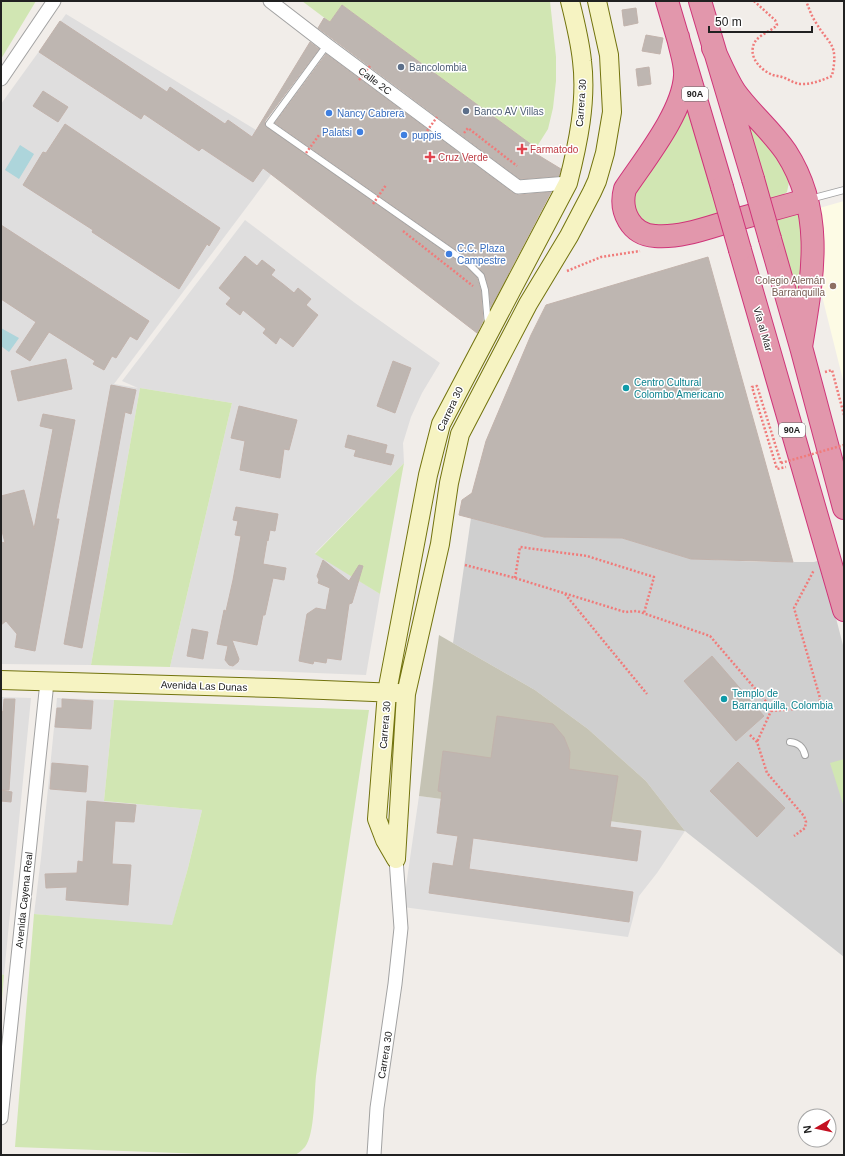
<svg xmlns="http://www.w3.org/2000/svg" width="845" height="1156" font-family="Helvetica,sans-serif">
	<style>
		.residential { fill: #dfdede }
		.education { fill: #fdfbe5 }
		.religious { fill: #cfcfcf }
		.construction { fill: #c5c3b4 }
		.grass { fill: #d1e6b3 }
		.water { fill: #add5db }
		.building { fill: #beb6b1; stroke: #c2b3ac }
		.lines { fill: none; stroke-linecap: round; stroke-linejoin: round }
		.lane-casing { stroke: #a2a2a2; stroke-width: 8 }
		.street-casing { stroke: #a2a2a2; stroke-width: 15 }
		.secondary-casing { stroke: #72730d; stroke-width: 20 }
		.highway-casing { stroke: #cf3579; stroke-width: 24 }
		.path { stroke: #f07b7a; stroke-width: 2.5; stroke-dasharray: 2 2; stroke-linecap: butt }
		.lane { stroke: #fff; stroke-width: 6 }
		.street { stroke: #fff; stroke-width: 13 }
		.secondary { stroke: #f6f3c2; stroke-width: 18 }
		.highway { stroke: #e297ac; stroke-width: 22 }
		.highway-bridge-casing { stroke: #cf3579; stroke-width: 24; stroke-linecap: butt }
		.path-bridge { stroke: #f07b7a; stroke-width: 2.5; stroke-dasharray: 2 2; stroke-linecap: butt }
		.highway-bridge { stroke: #e297ac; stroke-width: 22 }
		.service-dot { fill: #5c6f8a; stroke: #fff; stroke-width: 1.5 }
		.shop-dot { fill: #3f7fe0; stroke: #fff; stroke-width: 1.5 }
		.health-dot { fill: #e0444e; stroke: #fff; stroke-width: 1.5 }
		.education-dot { fill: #8d6e63; stroke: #fff; stroke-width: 1.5 }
		.culture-dot { fill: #0f9aa8; stroke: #fff; stroke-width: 1.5 }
		.labels { text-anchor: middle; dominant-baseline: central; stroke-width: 3; stroke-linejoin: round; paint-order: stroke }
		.shield { fill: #fff; stroke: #646464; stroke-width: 1 }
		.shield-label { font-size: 9px; font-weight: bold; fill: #212121 }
		.service-label { font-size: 10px; fill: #4e5e75; stroke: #fff; text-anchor: start }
		.street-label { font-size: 10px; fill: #212121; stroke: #fff }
		.shop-label { font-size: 10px; fill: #366cbe; stroke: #fff; text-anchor: start }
		.health-label { font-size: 10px; fill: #be3a42; stroke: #fff; text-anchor: start }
		.education-label { font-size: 10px; fill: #785e54; stroke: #fff; text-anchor: end }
		.culture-label { font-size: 10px; fill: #0d838f; stroke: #fff; text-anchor: start }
	</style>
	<rect width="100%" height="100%" fill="#f1ede9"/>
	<path class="residential" d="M 66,14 L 256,130 L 288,152 L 114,384 L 138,388 L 122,381 L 245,220 L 355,303 L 440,363 L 422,393 L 411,417 L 403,443 L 404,463 L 315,553 L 380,594 L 366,675 L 170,667 L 232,403 L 140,388 L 91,665 L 1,664 L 1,104 Z
		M 1,697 L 31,698 L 4,975 L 1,974 Z
		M 57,698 L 114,700 L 104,801 L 202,810 L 188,868 L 172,926 L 34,914 L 41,858 Z
		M 419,796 L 685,831 L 657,873 L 639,896 L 628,937 L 403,907 Z"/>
	<path class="education" d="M 844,201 L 844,384 L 823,300 L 819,272 L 816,209 Z"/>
	<path class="religious" d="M 471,518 L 544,537 L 622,538 L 691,559 L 767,562 L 814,562 L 821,560 L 844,649 L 844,957 L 685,831 L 646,781 L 588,729 L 535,690 L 453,643 Z"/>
	<path class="construction" d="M 439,635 L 535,690 L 588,729 L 646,781 L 685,831 L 419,796 Z"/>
	<path class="grass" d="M 1,1 L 36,1 L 1,59 Z
		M 302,1 L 550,1 L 556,57 L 556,81 L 553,108 L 548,129 L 536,148 L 342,5 L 330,22 Z
		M 687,105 L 719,213 L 672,228 L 647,225 L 639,218 L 634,210 L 633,198 L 635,188 Z
		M 741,110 L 785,164 L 789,182 L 787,192 L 780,197 L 770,200 Z
		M 805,212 L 807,270 L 796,297 L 774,220 Z
		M 140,388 L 232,403 L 170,667 L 91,665 Z
		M 404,463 L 380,594 L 315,554 Z
		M 114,700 L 369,710 C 351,832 332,954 316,1076 C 314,1094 315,1134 305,1147 C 302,1150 299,1153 295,1155 L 232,1155 L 15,1147 L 34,914 L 172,925 L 188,868 L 202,810 L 104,801 Z
		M 844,759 L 844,807 L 830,763 Z
		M 1,974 L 4,975 L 1,1011 Z"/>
	<path class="water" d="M 20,145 L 34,154 L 19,179 L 5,170 Z
		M 1,328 L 19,338 L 9,352 L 1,346 Z"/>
	<path class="building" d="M 342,5 L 536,148 L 533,152 L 561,169 L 559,176 L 520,179 L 318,28 L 324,18 L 330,22 Z
		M 636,8 L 638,23 L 624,26 L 622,10 Z
		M 60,21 L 167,92 L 170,87 L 225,124 L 228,120 L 252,137 L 310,42 L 319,49 L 265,121 L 265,126 L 466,267 L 477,278 L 481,291 L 483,321 L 477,333 L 263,168 L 253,182 L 202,148 L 199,151 L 144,114 L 141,119 L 39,52 Z
		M 646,35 L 663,38 L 660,54 L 642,51 Z
		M 326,54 L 513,193 L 519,195 L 551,192 L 491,307 L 489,289 L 485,275 L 472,261 L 275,123 Z
		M 649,67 L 651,84 L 638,86 L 636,69 Z
		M 43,91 L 68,107 L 58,122 L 33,106 Z
		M 65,124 L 220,228 L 209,246 L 207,244 L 179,289 L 92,232 L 93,230 L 23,185 L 43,152 L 46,153 Z
		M 1,225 L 149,321 L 137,340 L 130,336 L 116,358 L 112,356 L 104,370 L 93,364 L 95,361 L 49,332 L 30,361 L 16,352 L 36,322 L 1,299 Z
		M 245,256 L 257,266 L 262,260 L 275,270 L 271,275 L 283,284 L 294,293 L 298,288 L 311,299 L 306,305 L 318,315 L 293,347 L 280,337 L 276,344 L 263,333 L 266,329 L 243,310 L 240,315 L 226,304 L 231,298 L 219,288 Z
		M 708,257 L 793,562 L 691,559 L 622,538 L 544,537 L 459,515 L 462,500 L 472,493 L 486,441 L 531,335 L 546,305 Z
		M 66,359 L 72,389 L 18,401 L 11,371 Z
		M 393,361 L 411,368 L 395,413 L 377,406 Z
		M 111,385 L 136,390 L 131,414 L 125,412 L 82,648 L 64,644 Z
		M 239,406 L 297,420 L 289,450 L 284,449 L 280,478 L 240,470 L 245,441 L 231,438 Z
		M 43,414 L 75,420 L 56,519 L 59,519 L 35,651 L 15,647 L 17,634 L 6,621 L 1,625 L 1,542 L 5,543 L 1,527 L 1,496 L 24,490 L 34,529 L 53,429 L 40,426 Z
		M 348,435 L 387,445 L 385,453 L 394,455 L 391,465 L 354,456 L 356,450 L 345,447 Z
		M 236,507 L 278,514 L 275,531 L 270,530 L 268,541 L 267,540 L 263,564 L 286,568 L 284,580 L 273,578 L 265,615 L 263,615 L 257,645 L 232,640 L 239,659 L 238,662 L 233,666 L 229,665 L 225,660 L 228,646 L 217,644 L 224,610 L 226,611 L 233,580 L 241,536 L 235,535 L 238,521 L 233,520 Z
		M 323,560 L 349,581 L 359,565 L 363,566 L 352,603 L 349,604 L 341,660 L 327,658 L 326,663 L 314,661 L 313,664 L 299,661 L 307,614 L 316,608 L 326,610 L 330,588 L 318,583 L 319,580 L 317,576 Z
		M 192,629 L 208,632 L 203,659 L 187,656 Z
		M 712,656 L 764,716 L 736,741 L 684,681 Z
		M 4,699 L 15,699 L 9,790 L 1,790 L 1,711 L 3,712 Z
		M 62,699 L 93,701 L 91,729 L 55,727 L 57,708 L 62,708 Z
		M 497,716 L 553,724 L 564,737 L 570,752 L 569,769 L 618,776 L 610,827 L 641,831 L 637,861 L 473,838 L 469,869 L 633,892 L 629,922 L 429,893 L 433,863 L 453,866 L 458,836 L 437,833 L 442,792 L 438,791 L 443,751 L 491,758 Z
		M 738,762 L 785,808 L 757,837 L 710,791 Z
		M 52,763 L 88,766 L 86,792 L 50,789 Z
		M 1,790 L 12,792 L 11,802 L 1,801 Z
		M 87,801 L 136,805 L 134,822 L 115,821 L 112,864 L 131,865 L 128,905 L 66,900 L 67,887 L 46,888 L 45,874 L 77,873 L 78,861 L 83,862 Z"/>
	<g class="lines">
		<g class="lane-casing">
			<path id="lane" d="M 327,45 L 269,124 L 469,264 L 481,276 L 485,290 L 488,325
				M 810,199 L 844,190
				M 790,742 C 799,743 803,747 805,755"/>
		</g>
		<g class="street-casing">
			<path id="street" d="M 270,1 L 327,45 L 518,187 L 568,183
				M 1,79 L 54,1
				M 1,1118 L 47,682
				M 374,1155 L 377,1108 L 395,984 L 401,928 L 396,859"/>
		</g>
		<g class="secondary-casing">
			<path id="secondary" d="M 1,680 L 274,688 L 398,693
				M 396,859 L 385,840 L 377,819 L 387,692 L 428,475 L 441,424 L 568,183 C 578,144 587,101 582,61 C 580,41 575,21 570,1
				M 396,859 L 406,694 L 440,544 L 449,483 L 460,434 L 528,304 L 569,236 L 592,192 L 597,181 L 605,153 L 612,112 L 609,55 L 597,1"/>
		</g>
		<g class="highway-casing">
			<path id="highway" d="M 667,1 L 722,187
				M 700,1 L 753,179
				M 678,37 C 680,49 686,63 685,76 C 683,112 645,159 625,189 C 619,211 631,235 655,236 C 679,238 704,229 727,222 C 754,215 780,207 807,200
				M 713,48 C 720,63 726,78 735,92 C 750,113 771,130 786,152 C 826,214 812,279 801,347
				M 770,239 L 801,347 L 844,508
				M 740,250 L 844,610"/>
		</g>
		<path class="path" d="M 754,1 L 775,20 L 777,25 C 770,33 755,35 753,47 C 750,59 762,71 773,75 C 776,76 779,76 782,77 C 789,79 794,84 802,84 C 813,84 823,80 832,76 C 839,42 829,46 815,21 C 811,15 809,8 806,1
			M 464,133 L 468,128 L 517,166
			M 403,231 L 473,286
			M 567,271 L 601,257 L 640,251
			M 825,372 L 832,370 L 844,415
			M 781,463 L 757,386 L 752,387 L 777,469 L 786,467
			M 465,565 L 515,578 L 625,612 L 637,611 L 710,636 L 770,706 L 771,711 L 757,742
			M 515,578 L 520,547 L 587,556 L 654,577 L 644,613
			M 565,594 L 647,694
			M 771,711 L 814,707 C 819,705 820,703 820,698 L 794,608 L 814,570
			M 750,735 L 757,742 L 767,773 L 804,816 L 806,822 L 805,828 L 794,836"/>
		<use href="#lane" class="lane"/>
		<use href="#street" class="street"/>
		<use href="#secondary" class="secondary"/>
		<use href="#highway" class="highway"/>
		<g class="highway-bridge-casing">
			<path id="highway-bridge" d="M 753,179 L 770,239
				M 722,187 L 740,250"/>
		</g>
		<path class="path-bridge" d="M 359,80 L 370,66
			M 427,131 L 437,117
			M 306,153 L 319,135
			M 373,204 L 386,185
			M 781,463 L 844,445"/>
		<use href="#highway-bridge" class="highway-bridge"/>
	</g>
	<g class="service-dot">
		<circle cx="401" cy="67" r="4"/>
		<circle cx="466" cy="111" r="4"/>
	</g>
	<g class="shop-dot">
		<circle cx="329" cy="113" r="4"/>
		<circle cx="360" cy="132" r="4"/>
		<circle cx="404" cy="135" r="4"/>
		<circle cx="449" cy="254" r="4"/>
	</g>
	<g class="health-dot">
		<path d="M520 143h4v4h4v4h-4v4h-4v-4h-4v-4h4z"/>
		<path d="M428 151h4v4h4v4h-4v4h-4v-4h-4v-4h4z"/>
	</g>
	<circle class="education-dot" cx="833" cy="286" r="4"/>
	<g class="culture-dot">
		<circle cx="626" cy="388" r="4"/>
		<circle cx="724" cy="699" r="4"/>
	</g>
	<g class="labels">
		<g class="shield">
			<rect x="682" y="87" width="26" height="14" rx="3"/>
			<rect x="779" y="423" width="26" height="14" rx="3"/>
		</g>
		<g class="shield-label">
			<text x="695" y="94">90A</text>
			<text x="792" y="430">90A</text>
		</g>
		<g class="service-label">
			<text x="409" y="67">Bancolombia</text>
			<text x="474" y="111">Banco AV Villas</text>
		</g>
		<g class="street-label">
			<text transform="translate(375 81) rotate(37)">Calle 2C</text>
			<text transform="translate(581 103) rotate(-86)">Carrera 30</text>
			<text transform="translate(763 329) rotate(74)">Vía al Mar</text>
			<text transform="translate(450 409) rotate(-65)">Carrera 30</text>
			<text transform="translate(204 686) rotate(2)">Avenida Las Dunas</text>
			<text transform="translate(385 725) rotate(-85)">Carrera 30</text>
			<text transform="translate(24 900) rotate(-84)">Avenida Cayena Real</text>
			<text transform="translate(385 1055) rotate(-81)">Carrera 30</text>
		</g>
		<g class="shop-label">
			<text x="337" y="113">Nancy Cabrera</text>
			<text x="352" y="132" text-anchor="end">Palatsi</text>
			<text x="412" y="135">puppis</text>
			<text x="457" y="248">C.C. Plaza<tspan x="457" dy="12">Campestre</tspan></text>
		</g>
		<g class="health-label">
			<text x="530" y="149">Farmatodo</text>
			<text x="438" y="157">Cruz Verde</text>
		</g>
		<g class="education-label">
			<text x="825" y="280">Colegio Alemán<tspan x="825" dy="12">Barranquilla</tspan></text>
		</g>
		<g class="culture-label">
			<text x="634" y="382">Centro Cultural<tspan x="634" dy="12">Colombo Americano</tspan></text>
			<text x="732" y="693">Templo de<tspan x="732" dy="12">Barranquilla, Colombia</tspan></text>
		</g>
	</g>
	<rect width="845" height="1156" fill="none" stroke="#212121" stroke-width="4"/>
	<g transform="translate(817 1128) rotate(261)"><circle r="19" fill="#ffffff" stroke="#a6a6a6"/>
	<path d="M0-3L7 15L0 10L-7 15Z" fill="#c40f20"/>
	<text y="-6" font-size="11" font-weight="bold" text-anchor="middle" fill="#212121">N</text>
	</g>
	<path d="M709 26v6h103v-6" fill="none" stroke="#212121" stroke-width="2"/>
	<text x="715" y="26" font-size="12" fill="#212121" stroke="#ffffff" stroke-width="3" paint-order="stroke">50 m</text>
</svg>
